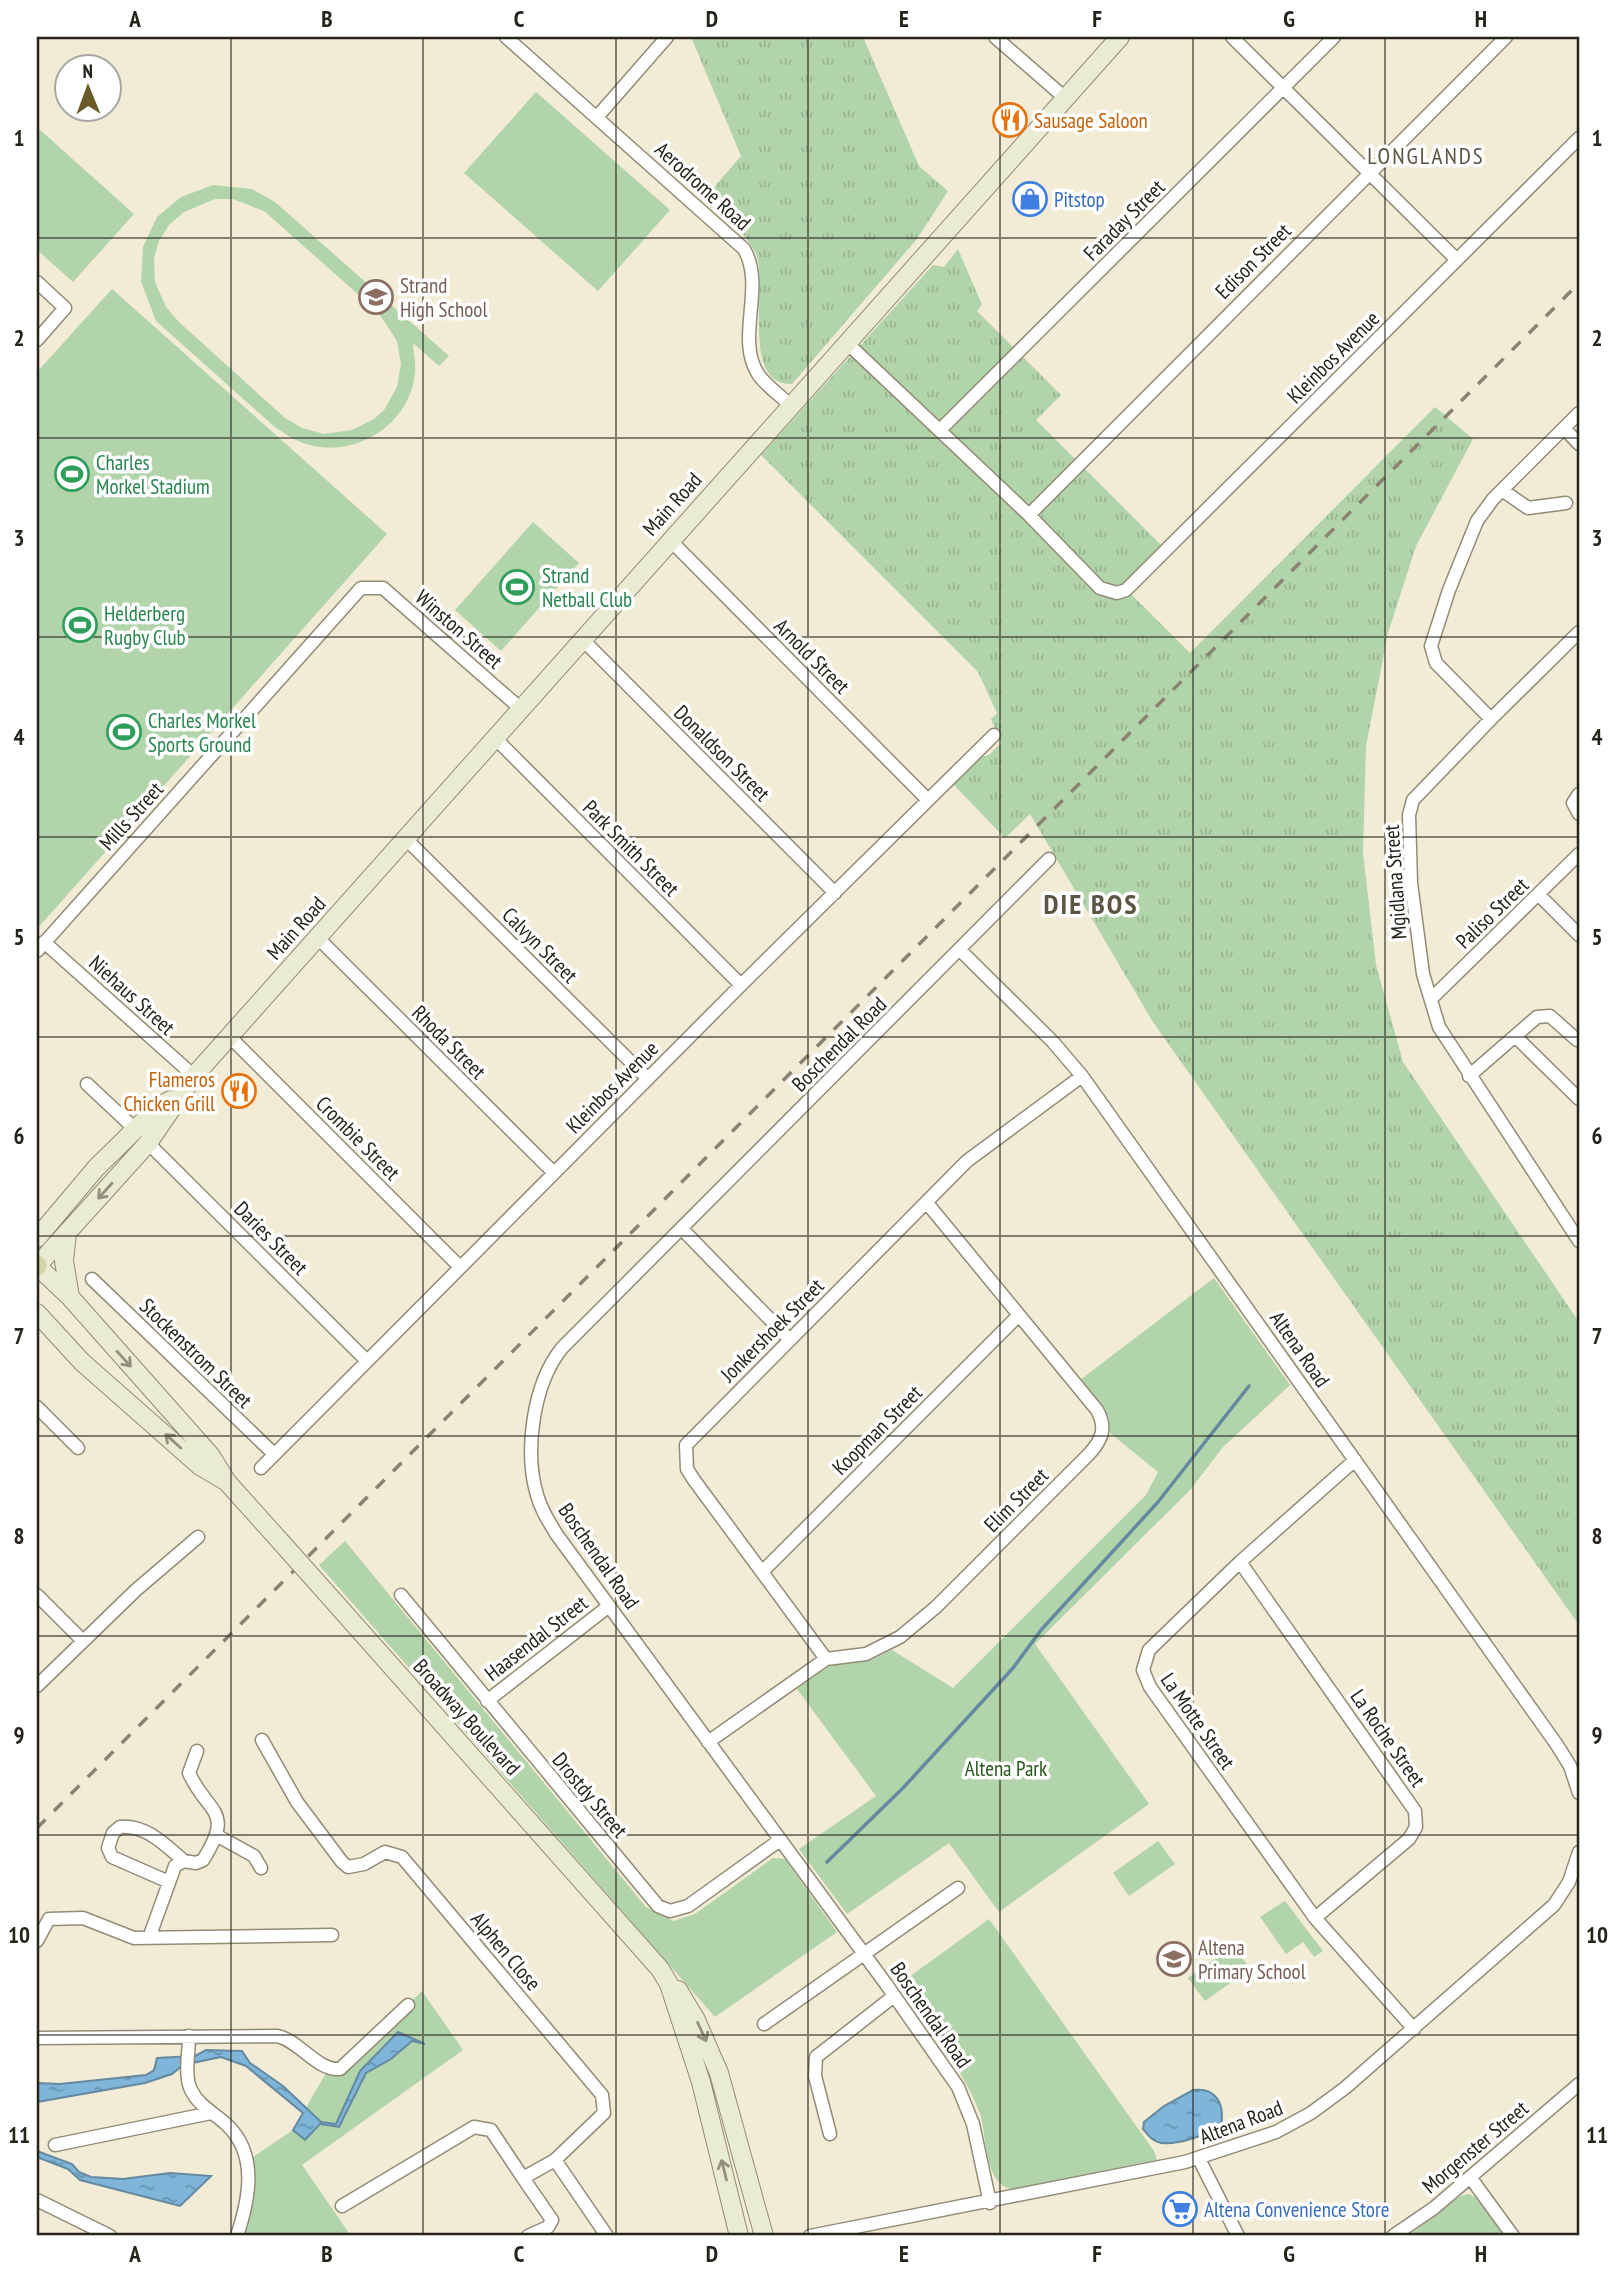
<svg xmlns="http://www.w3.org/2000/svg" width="1616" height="2273" font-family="'PT Sans Narrow',sans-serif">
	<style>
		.grass { fill: url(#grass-tufts) }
		.park { fill: #b2d4aa; fill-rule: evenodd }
		.water { fill: url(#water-ripples); stroke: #6489a0; stroke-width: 2 }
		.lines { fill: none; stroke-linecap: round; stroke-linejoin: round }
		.stream { stroke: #6489a0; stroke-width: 3.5 }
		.minor-casing { stroke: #928b77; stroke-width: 15 }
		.secondary-casing { stroke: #928b77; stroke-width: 20 }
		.primary-casing { stroke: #85864f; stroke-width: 22 }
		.minor { stroke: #fff; stroke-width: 12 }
		.secondary { stroke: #eaebd3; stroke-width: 18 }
		.primary { stroke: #d4d6a6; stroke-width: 19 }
		.rail { stroke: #888375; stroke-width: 3.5; stroke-dasharray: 12 12; stroke-linecap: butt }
		.secondary-bridge-casing { stroke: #928b77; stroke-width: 20; stroke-linecap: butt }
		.secondary-bridge { stroke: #eaebd3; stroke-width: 18 }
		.oneway { stroke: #929180 }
		.grid { fill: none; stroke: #26231b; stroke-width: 2; stroke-opacity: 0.55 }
		.labels { text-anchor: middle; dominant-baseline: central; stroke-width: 7; stroke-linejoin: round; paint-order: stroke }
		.food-label { font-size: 21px; fill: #c56008; stroke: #fff; text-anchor: start }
		.street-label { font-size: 21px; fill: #26231b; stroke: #fff }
		.shop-label { font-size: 21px; fill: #366cbe; stroke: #fff; text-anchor: start }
		.education-label { font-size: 21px; fill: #785e54; stroke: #fff; text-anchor: start }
		.leisure-label { font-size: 21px; fill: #27864d; stroke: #fff; text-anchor: start }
		.park-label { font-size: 21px; fill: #255718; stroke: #fff }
		.neighbourhood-label { font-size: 23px; letter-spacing: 2px; fill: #5b5543; stroke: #fff }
		.district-label { font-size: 28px; font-weight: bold; letter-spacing: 2px; fill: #5b5543; stroke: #fff }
		.neatline { fill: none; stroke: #26231b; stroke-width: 2.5 }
		.grid-label { font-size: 23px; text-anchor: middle; font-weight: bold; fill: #26231b }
	</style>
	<defs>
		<pattern id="grass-tufts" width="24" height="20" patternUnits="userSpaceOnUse" patternTransform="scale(1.75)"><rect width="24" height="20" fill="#b2d4aa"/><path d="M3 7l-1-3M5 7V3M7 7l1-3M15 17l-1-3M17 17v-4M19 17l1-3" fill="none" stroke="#99b692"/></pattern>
		<pattern id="water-ripples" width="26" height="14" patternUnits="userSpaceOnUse" patternTransform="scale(1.75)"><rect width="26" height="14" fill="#7eb5d9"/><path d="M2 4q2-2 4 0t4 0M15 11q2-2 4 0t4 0" fill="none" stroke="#6793af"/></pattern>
	</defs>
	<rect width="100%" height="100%" fill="#f2ebd5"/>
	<path class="grass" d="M 691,37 L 863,37 L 919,166 L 948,191 L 917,239 L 792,384 C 739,386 769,284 756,254 C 747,232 721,215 703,200 L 741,156 Z
		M 958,249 L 982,305 L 977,311 L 1061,395 L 1036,420 L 1166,550 L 1127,590 L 1190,653 L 1435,407 L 1473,439 L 1416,546 L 1388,633 L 1366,746 L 1363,853 L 1376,965 L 1403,1062 L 1579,1322 L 1579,1625 L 1153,1022 L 1030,814 L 1005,838 L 953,784 L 980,757 L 989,755 L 1001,743 L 991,719 L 997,713 L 978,672 L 761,455 L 933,265 L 944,267 Z"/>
	<path class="park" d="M 536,92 L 670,210 L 598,291 L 464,173 Z
		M 39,129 L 134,214 L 73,282 L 37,250 Z
		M 213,185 L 252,189 L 275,202 L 449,356 L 439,366 L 413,343 C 413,352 416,361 415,370 C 413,422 358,458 310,445 C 297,442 287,435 276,428 L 156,321 L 141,281 L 143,247 L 157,217 L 181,197 ZM 215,199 L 233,199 L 264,211 L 378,312 L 397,341 L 401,364 L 397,387 L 384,410 L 374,419 L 352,430 L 324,434 L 302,428 L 285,418 L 178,321 L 166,307 L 155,282 L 154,258 L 159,241 L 169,225 L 184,212 Z
		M 112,289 L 387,534 L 37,929 L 37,372 Z
		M 533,522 L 579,563 L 501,651 L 455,610 Z
		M 1214,1278 L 1290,1385 L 1223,1447 L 1191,1489 L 1035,1644 L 1149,1804 L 999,1912 L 949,1843 L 847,1914 L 799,1849 L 876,1796 L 797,1689 L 829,1666 L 871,1660 L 892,1650 L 953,1688 L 1146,1495 L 1158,1472 L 1110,1433 L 1108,1415 L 1080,1380 Z
		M 345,1541 L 646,1907 L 673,1921 L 695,1914 L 773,1858 L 785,1859 L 837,1932 L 715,2017 L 319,1565 Z
		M 1158,1841 L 1175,1864 L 1129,1896 L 1113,1873 Z
		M 1285,1901 L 1323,1951 L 1314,1957 L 1303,1942 L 1286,1954 L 1260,1917 Z
		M 989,1919 L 1154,2151 L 1157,2160 L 1012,2189 C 984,2185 987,2135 980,2114 C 963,2067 926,2025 898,1985 Z
		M 1234,1946 L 1250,1969 L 1205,2001 L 1188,1978 Z
		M 422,1991 L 463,2050 L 302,2165 L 351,2236 L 238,2236 L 247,2161 L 293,2130 L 329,2068 L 346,2067 Z
		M 1469,2194 L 1478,2199 L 1505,2236 L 1408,2236 L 1460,2196 Z"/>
	<path class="water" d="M 398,2032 L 425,2044 L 412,2041 L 391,2059 L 366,2073 L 339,2127 L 320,2124 L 305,2140 L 293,2130 L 303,2113 L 246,2066 L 221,2057 L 183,2065 L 172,2074 L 145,2083 L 37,2102 L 37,2083 L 60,2084 L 146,2075 L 154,2070 L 157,2058 L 195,2056 L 206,2050 L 242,2051 L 250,2063 L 283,2086 L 321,2122 L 336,2124 L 360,2071 Z
		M 1193,2090 C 1216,2087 1225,2104 1221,2125 C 1207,2135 1179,2145 1161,2143 C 1153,2142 1148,2135 1143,2129 L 1144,2122 L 1164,2106 Z
		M 37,2151 L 72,2164 L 79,2172 L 91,2177 L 123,2179 L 170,2173 L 211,2176 L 180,2206 L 80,2180 L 68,2169 L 37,2157 Z"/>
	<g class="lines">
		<path class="stream" d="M 827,1862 L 903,1788 L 1013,1668 L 1041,1630 L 1158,1502 L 1249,1386"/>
		<g class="minor-casing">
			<path id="minor" d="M 506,37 L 744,249 C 766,287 735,338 758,374 C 766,386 780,395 790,405
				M 995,37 L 1064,97
				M 1232,37 L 1457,260
				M 597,117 L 667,37
				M 37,282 L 65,308 L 37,340
				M 846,342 L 1029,515 L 1100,588 L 1117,593 L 1126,590 L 1579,138
				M 1579,413 L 1493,499 L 1477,521 L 1449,590 L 1431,646 L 1436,663 L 1491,719 L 1413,800 L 1409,815 L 1411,883 L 1423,974 L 1439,1027 L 1579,1241
				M 1564,428 L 1579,444
				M 940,430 L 1334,37
				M 1502,490 L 1528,508 L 1566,503
				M 1029,515 L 1506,37
				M 670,540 L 927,799
				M 583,640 L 835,893
				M 1491,719 L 1579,632
				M 495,738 L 741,985
				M 1579,794 L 1573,803 L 1579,814
				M 406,839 L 648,1079
				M 1539,895 L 1579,935
				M 318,938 L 554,1173
				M 44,942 L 194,1076
				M 960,950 L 1053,1042 L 1082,1076 L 1557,1745 L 1570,1766 L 1579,1793
				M 37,951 L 361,588 L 383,588 L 521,709
				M 1431,999 L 1579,854
				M 1515,1036 L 1579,1099
				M 230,1037 L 459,1266
				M 1469,1076 L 1537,1017 L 1550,1016 L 1577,1040
				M 87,1084 L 135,1129
				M 148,1143 L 367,1361
				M 682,1229 L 790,1340
				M 92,1279 L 274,1454
				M 37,1407 L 78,1448
				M 1355,1460 L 1240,1562 L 1149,1650 L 1143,1670 L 1150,1687 L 1315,1918 L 1414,2029
				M 261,1468 L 741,985 L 994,735
				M 1240,1562 L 1415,1811 L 1416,1827 L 1409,1839 L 1315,1918
				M 763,1571 L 1017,1317
				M 37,1595 L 82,1640
				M 401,1595 L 658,1906 L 670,1911 L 688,1906 L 780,1840
				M 826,1659 L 694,1480 L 687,1469 L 686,1445 L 967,1161 L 1082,1076
				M 37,1686 L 136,1590 L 198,1537
				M 487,1701 L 609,1606
				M 262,1740 L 297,1802 L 342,1862 L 348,1867 L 364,1864 L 385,1852 L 402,1857 L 602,2095 L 604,2113 L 555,2160 L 607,2236
				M 708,1742 L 826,1659 L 866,1654 L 900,1637 L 936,1607 L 1089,1454 C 1102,1440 1107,1428 1097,1410 L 927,1203
				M 216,1835 L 254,1856 L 261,1868
				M 169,1882 L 112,1857 L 108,1848 L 113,1833 L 120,1827 C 147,1825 165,1845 184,1861
				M 149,1938 L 175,1866 L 184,1861 L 196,1863 L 203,1860 C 235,1809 208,1815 189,1773 L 197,1751
				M 37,1941 L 49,1919 L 83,1918 L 134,1938 L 332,1935
				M 764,2024 L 958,1888
				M 189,2036 C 189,2052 184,2076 191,2090 C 199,2106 214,2113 226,2124 C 259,2154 249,2200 237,2236
				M 37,2038 L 277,2036 C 299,2040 317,2071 340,2069 L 408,2005
				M 830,2134 L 815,2076 L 816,2057 L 894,1996
				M 55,2145 L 211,2113
				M 1199,2159 L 1238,2236
				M 1470,2177 L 1513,2236
				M 523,2178 L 552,2220 L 548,2227 L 528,2236
				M 37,2200 L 110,2236
				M 990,2203 L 973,2124 L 958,2087 L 886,1984 L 557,1535 C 549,1522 541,1510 537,1495 C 524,1451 533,1384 562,1348 L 1049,859
				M 342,2206 L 474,2127 L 491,2130 L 523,2178 L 555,2160
				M 810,2236 L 1185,2162 L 1276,2132 L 1311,2113 L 1345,2088 L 1554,1905 L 1569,1882 L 1579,1852
				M 1393,2236 L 1434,2208 L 1579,2084"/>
		</g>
		<g class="secondary-casing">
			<path id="secondary" d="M 67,1233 L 64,1261 L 70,1297
				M 37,1238 L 96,1168 L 159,1106 L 171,1100
				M 37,1313 L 82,1362 L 200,1466 L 227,1482
				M 280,1541 L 227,1482 L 211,1456 L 70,1297 L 37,1266 L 148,1143 L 194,1076 L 1120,37
				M 330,1597 L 660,1969 L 669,1984 L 701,2082 L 739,2236
				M 678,1990 L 696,2020 L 719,2073 L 764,2236"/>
		</g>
		<g class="primary-casing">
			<path id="primary" d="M 37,1265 L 37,1266"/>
		</g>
		<use href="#minor" class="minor"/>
		<use href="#secondary" class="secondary"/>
		<use href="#primary" class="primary"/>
		<path class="rail" d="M 37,1828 L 1579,283"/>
		<g class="secondary-bridge-casing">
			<path id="secondary-bridge" d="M 280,1541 L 330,1597"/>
		</g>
		<use href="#secondary-bridge" class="secondary-bridge"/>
	</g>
	<defs><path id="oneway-shaft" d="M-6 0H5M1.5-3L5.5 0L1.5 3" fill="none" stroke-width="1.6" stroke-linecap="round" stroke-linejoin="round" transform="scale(1.75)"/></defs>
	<g class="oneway">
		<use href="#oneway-shaft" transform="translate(105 1191) rotate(132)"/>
		<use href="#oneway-shaft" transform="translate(124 1359) rotate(48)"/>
		<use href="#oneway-shaft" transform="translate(173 1441) rotate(-138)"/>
		<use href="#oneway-shaft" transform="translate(702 2032) rotate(65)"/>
		<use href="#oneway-shaft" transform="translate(724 2170) rotate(-104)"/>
	</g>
	<path class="grid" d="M 231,37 L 231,2236M 423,37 L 423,2236M 616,37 L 616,2236M 808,37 L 808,2236M 1000,37 L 1000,2236M 1193,37 L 1193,2236M 1385,37 L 1385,2236M 37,238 L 1579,238M 37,438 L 1579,438M 37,637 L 1579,637M 37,837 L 1579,837M 37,1037 L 1579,1037M 37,1236 L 1579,1236M 37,1436 L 1579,1436M 37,1636 L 1579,1636M 37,1835 L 1579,1835M 37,2035 L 1579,2035"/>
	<defs>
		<g id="restaurant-ring" transform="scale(1.75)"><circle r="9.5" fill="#fff" stroke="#e8710a" stroke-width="1.5"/><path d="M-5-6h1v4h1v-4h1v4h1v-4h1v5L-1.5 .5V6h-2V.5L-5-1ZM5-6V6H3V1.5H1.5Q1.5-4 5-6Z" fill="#e8710a"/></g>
		<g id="shop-ring" transform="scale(1.75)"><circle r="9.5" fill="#fff" stroke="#3f7fe0" stroke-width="1.5"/><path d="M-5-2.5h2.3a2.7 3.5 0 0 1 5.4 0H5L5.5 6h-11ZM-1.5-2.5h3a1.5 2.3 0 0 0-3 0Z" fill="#3f7fe0"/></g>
		<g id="school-ring" transform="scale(1.75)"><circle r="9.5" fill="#fff" stroke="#8d6e63" stroke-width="1.5"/><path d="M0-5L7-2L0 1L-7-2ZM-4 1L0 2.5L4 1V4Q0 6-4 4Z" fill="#8d6e63"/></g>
		<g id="stadium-ring" transform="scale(1.75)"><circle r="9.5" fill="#fff" stroke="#2e9e5b" stroke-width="1.5"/><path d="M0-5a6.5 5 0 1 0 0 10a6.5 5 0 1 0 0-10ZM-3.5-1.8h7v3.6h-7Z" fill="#2e9e5b"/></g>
		<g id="supermarket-ring" transform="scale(1.75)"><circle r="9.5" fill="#fff" stroke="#3f7fe0" stroke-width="1.5"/><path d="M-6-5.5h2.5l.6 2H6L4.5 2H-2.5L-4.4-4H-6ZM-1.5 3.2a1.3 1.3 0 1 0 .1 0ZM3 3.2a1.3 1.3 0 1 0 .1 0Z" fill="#3f7fe0"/></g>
	</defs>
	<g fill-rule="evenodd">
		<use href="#restaurant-ring" x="1010" y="120"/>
		<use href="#shop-ring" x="1030" y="199"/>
		<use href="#school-ring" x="376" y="297"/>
		<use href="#stadium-ring" x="72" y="474"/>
		<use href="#stadium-ring" x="517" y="587"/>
		<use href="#stadium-ring" x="80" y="625"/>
		<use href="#stadium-ring" x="124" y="732"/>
		<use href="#restaurant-ring" x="239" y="1091"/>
		<use href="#school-ring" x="1174" y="1959"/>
		<use href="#supermarket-ring" x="1180" y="2209"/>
	</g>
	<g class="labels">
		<g class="food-label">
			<text x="1034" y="120">Sausage Saloon</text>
			<text x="215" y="1079" text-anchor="end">Flameros<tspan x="215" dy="24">Chicken Grill</tspan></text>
		</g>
		<g class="street-label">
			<text transform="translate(703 186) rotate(42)">Aerodrome Road</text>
			<text transform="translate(1124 220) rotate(-45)">Faraday Street</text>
			<text transform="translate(1253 261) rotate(-45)">Edison Street</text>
			<text transform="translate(1333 357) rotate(-45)">Kleinbos Avenue</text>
			<text transform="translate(672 504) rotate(-48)">Main Road</text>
			<text transform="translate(459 629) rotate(41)">Winston Street</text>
			<text transform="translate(812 656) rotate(45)">Arnold Street</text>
			<text transform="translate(722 753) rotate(45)">Donaldson Street</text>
			<text transform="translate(131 816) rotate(-48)">Mills Street</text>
			<text transform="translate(631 848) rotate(45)">Park Smith Street</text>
			<text transform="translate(1395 882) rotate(-94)">Mgidlana Street</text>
			<text transform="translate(1492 913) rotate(-44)">Paliso Street</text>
			<text transform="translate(296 928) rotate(-48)">Main Road</text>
			<text transform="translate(540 945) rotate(45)">Calvyn Street</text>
			<text transform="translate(132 995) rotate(42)">Niehaus Street</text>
			<text transform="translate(449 1042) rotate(45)">Rhoda Street</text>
			<text transform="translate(839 1044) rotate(-45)">Boschendal Road</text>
			<text transform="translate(612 1087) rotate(-45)">Kleinbos Avenue</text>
			<text transform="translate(358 1138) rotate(45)">Crombie Street</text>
			<text transform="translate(271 1238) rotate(45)">Daries Street</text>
			<text transform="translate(772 1330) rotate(-45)">Jonkershoek Street</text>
			<text transform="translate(1300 1349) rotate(55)">Altena Road</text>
			<text transform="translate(196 1353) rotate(44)">Stockenstrom Street</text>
			<text transform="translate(877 1430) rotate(-45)">Koopman Street</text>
			<text transform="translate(1016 1500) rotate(-45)">Elim Street</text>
			<text transform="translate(599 1556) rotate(55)">Boschendal Road</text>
			<text transform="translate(536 1638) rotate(-38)">Haasendal Street</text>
			<text transform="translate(467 1717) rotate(48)">Broadway Boulevard</text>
			<text transform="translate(1198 1721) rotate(55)">La Motte Street</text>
			<text transform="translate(1388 1738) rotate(55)">La Roche Street</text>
			<text transform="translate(590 1795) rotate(50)">Drostdy Street</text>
			<text transform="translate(506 1951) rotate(50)">Alphen Close</text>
			<text transform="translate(931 2015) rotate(55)">Boschendal Road</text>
			<text transform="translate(1241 2122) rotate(-21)">Altena Road</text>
			<text transform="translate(1475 2147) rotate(-40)">Morgenster Street</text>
		</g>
		<g class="shop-label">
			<text x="1054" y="199">Pitstop</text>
			<text x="1204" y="2209">Altena Convenience Store</text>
		</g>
		<g class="education-label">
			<text x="400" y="285">Strand<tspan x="400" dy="24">High School</tspan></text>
			<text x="1198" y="1947">Altena<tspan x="1198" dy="24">Primary School</tspan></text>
		</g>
		<g class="leisure-label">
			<text x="96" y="462">Charles<tspan x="96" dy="24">Morkel Stadium</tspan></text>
			<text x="542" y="575">Strand<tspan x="542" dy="24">Netball Club</tspan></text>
			<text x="104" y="613">Helderberg<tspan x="104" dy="24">Rugby Club</tspan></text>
			<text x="148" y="720">Charles Morkel<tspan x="148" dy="24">Sports Ground</tspan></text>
		</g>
		<g class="park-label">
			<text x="1006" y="1768">Altena Park</text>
		</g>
		<g class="neighbourhood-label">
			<text x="1426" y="155">LONGLANDS</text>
		</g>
		<g class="district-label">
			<text x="1091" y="903">DIE BOS</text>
		</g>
	</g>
	<rect width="1616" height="2273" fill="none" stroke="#ffffff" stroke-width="77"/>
	<g transform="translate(88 88) rotate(359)"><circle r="33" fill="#ffffff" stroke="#a8a7a4" stroke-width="2"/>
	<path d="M0-5L12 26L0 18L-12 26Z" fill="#6b5a27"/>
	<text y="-10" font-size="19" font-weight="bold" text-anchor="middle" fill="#26231b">N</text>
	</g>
	<rect x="38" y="38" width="1540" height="2196" class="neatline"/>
	<g class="grid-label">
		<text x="135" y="27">A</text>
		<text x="327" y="27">B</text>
		<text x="519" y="27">C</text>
		<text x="712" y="27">D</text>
		<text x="904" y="27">E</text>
		<text x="1097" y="27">F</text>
		<text x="1289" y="27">G</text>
		<text x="1481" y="27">H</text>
		<text x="19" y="146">1</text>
		<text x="1597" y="146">1</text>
		<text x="19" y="346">2</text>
		<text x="1597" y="346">2</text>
		<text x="19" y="546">3</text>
		<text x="1597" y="546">3</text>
		<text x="19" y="745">4</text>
		<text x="1597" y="745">4</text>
		<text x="19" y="945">5</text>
		<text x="1597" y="945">5</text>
		<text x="19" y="1144">6</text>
		<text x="1597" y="1144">6</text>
		<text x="19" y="1344">7</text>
		<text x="1597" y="1344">7</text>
		<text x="19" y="1544">8</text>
		<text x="1597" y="1544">8</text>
		<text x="19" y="1743">9</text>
		<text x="1597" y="1743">9</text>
		<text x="19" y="1943">10</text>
		<text x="1597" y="1943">10</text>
		<text x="19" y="2143">11</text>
		<text x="1597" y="2143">11</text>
		<text x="135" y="2262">A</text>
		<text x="327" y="2262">B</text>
		<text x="519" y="2262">C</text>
		<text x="712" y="2262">D</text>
		<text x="904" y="2262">E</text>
		<text x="1097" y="2262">F</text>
		<text x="1289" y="2262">G</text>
		<text x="1481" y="2262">H</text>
	</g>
</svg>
